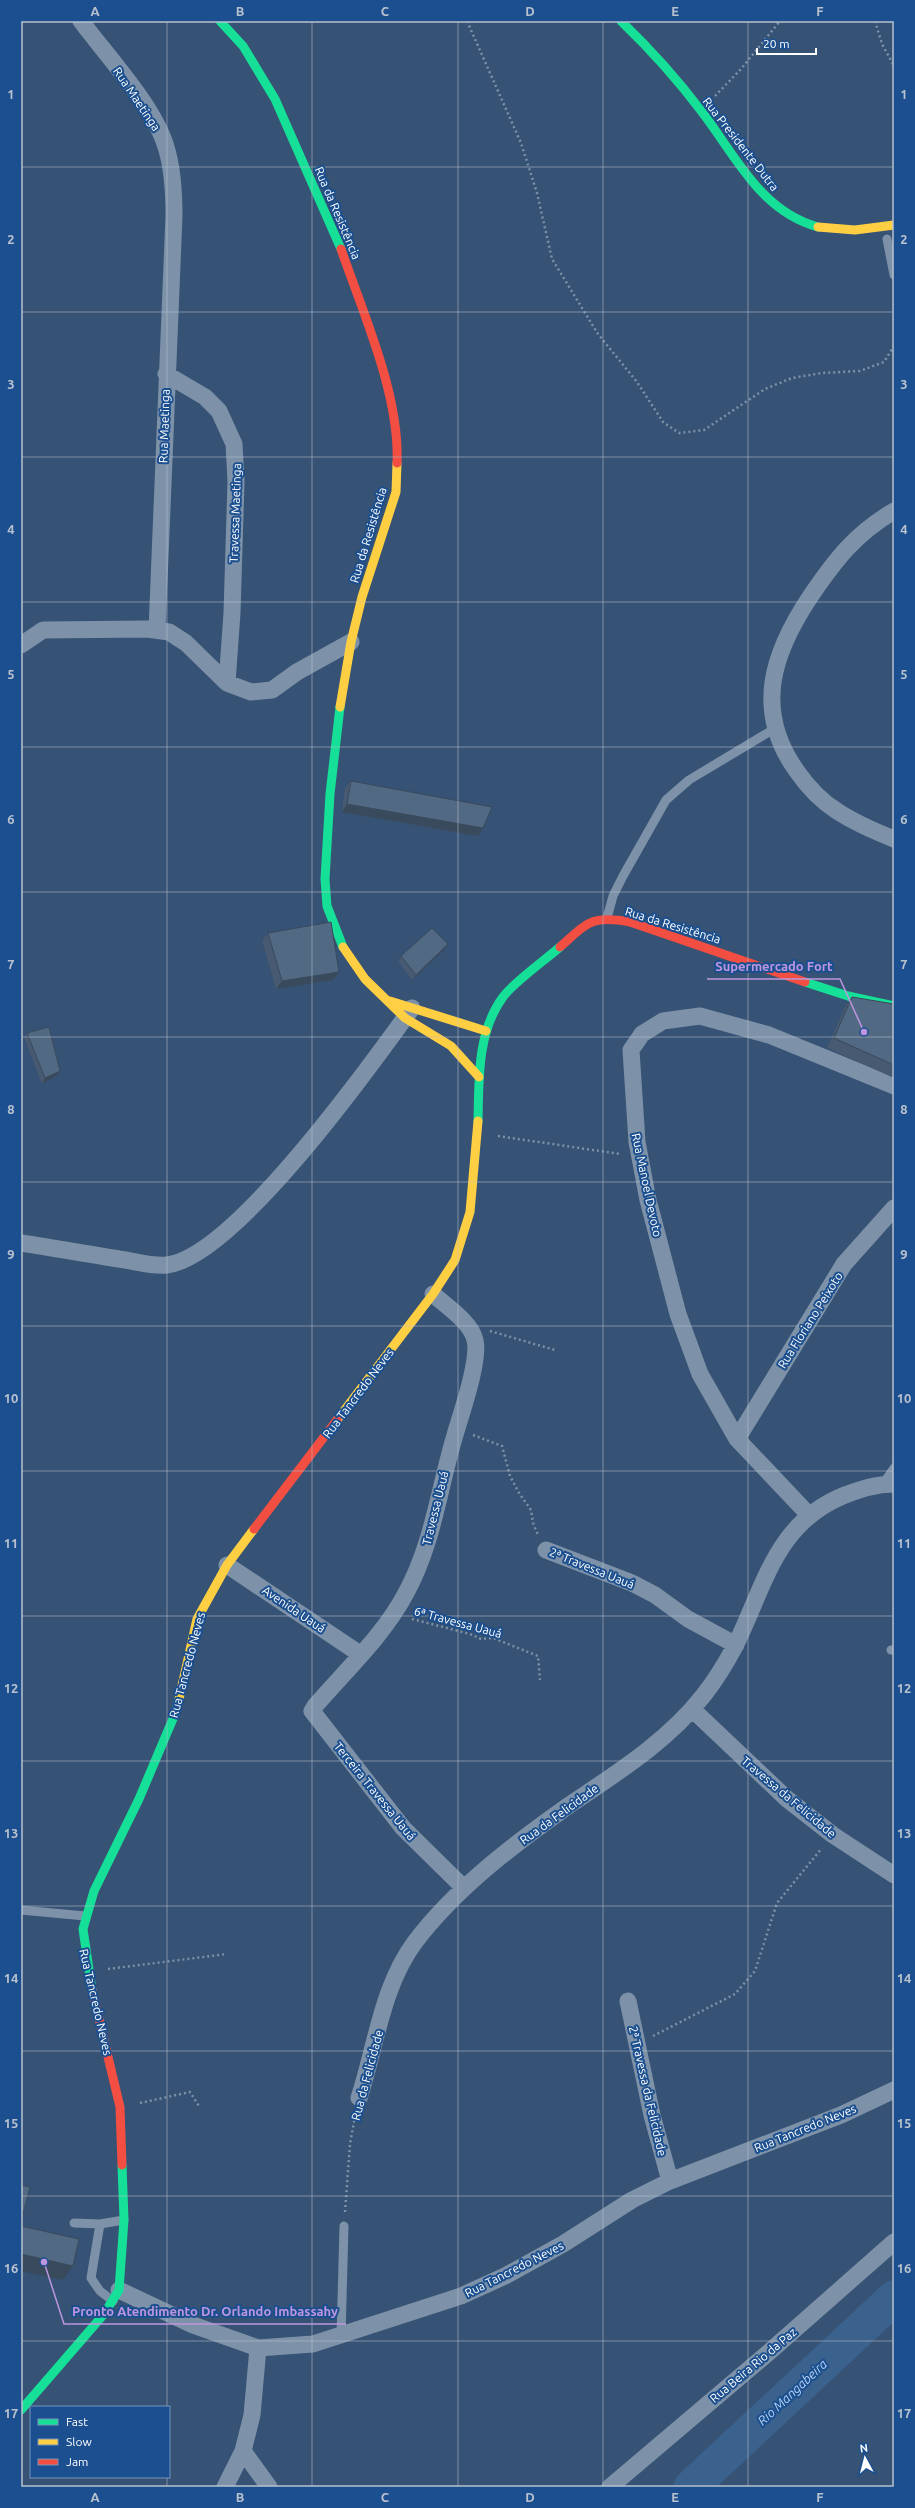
<svg xmlns="http://www.w3.org/2000/svg" width="915" height="2508" font-family="Ubuntu,sans-serif">
	<style>
		.lines { fill: none; stroke-linecap: round; stroke-linejoin: round }
		.river { stroke: #3b618d; stroke-width: 35 }
		.path { stroke: #7d92a8; stroke-width: 2.5; stroke-dasharray: 2 3; stroke-linecap: butt }
		.lane { stroke: #7d92a8; stroke-width: 9 }
		.street { stroke: #7d92a8; stroke-width: 17 }
		.fast { stroke: #16e098; stroke-width: 9 }
		.slow { stroke: #ffcf43; stroke-width: 9 }
		.jam { stroke: #f24e42; stroke-width: 9 }
		.wall { fill: #475a72 }
		.shaded-wall { fill: #394a5c }
		.building { fill: #526984; stroke: #394a5c }
		.grid { fill: none; stroke: #b9c2ce; stroke-width: 1; stroke-opacity: 0.55 }
		.labels { text-anchor: middle; dominant-baseline: central; stroke-width: 4; stroke-linejoin: round; paint-order: stroke }
		.street-label { font-size: 12px; fill: #fff; stroke: #1b4f8f }
		.water-label { font-size: 13px; font-style: italic; fill: #b5d3f5; stroke: #1b4f8f }
		.leader { fill: none; stroke: #bd96df; stroke-width: 1.5 }
		.callout-dot { fill: #bd96df; stroke: #1b4f8f; stroke-width: 1.5 }
		.callout-label { font-size: 13px; text-anchor: middle; font-weight: bold; fill: #bd96df; stroke: #1b4f8f; stroke-width: 4; stroke-linejoin: round; paint-order: stroke }
		.neatline { fill: none; stroke: #b9c2ce; stroke-width: 1.5 }
		.grid-label { font-size: 13px; text-anchor: middle; font-weight: bold; fill: #b9c2ce }
	</style>
	<rect width="100%" height="100%" fill="#365274"/>
	<g class="lines">
		<path class="river" d="M 691,2487 L 894,2298"/>
		<path class="path" d="M 467,21 L 521,143 L 537,193 L 552,259 L 598,334 L 637,382 L 663,422 L 679,433 L 704,430 L 765,389 L 792,378 L 822,373 L 860,371 L 884,362 L 894,346
			M 875,21 L 882,44 L 894,66
			M 715,96 L 741,69 L 780,21
			M 498,1136 L 620,1154
			M 490,1331 L 555,1350
			M 473,1435 L 502,1446 L 510,1476 L 519,1493 L 531,1510 L 533,1523 L 538,1535
			M 412,1619 L 470,1634 L 481,1639 L 493,1638 L 538,1656 L 540,1680
			M 108,1969 L 227,1954
			M 653,2036 L 735,1994 L 755,1971 L 777,1903 L 822,1848
			M 140,2103 L 190,2092 L 199,2106
			M 345,2212 L 350,2144 L 355,2116"/>
		<path class="lane" d="M 887,239 L 894,275
			M 607,918 L 613,896 L 623,876 L 666,800 L 689,780 L 774,729
			M 883,1484 L 894,1468
			M 891,1650 L 894,1650
			M 21,1910 L 85,1916
			M 74,2223 L 100,2224 L 124,2220
			M 100,2224 L 91,2278 L 100,2291 L 113,2301
			M 341,2337 L 344,2226"/>
		<path class="street" d="M 81,21 C 107,56 154,106 166,147 C 173,169 174,193 174,216 L 157,630
			M 166,374 L 205,397 L 219,411 L 234,444 L 236,481 L 232,613 L 227,683
			M 894,511 C 855,534 835,560 810,597 C 772,654 754,710 796,770 C 807,786 821,801 837,811 C 855,823 874,831 894,839
			M 21,645 L 43,630 L 147,629 L 169,632 L 186,643 L 227,683 L 251,692 L 272,690 L 297,672 L 351,642
			M 21,1243 C 54,1248 87,1254 119,1259 C 135,1261 152,1267 167,1265 C 235,1256 371,1065 412,1008
			M 433,1294 C 446,1306 471,1322 475,1340 C 480,1360 461,1414 455,1435 C 439,1488 433,1544 406,1593 C 384,1635 346,1670 315,1706 L 312,1711 L 403,1828 L 464,1888
			M 737,1439 L 844,1264 L 894,1208
			M 809,1515 L 737,1439 L 700,1374 L 678,1314 L 648,1200 L 637,1142 L 631,1050 L 642,1034 L 663,1021 L 700,1016 L 769,1035 L 894,1086
			M 546,1550 L 632,1583 L 655,1595 L 688,1619 L 736,1645
			M 227,1565 L 360,1654
			M 692,1709 L 787,1799 L 833,1835 L 894,1875
			M 628,2001 L 652,2115 L 670,2181
			M 359,2098 C 376,2046 382,1986 415,1942 C 456,1888 513,1845 568,1806 C 615,1774 667,1742 703,1696 C 715,1681 726,1663 735,1646 C 765,1586 775,1523 845,1495 C 861,1489 876,1484 894,1484
			M 119,2290 L 193,2325 L 258,2348 L 313,2344 L 461,2296 L 505,2276 L 563,2244 L 632,2200 L 670,2181 L 841,2115 L 894,2090
			M 243,2451 L 269,2487
			M 225,2487 L 243,2451 L 252,2415 L 258,2348
			M 610,2487 L 768,2353 L 894,2242"/>
		<path class="fast" d="M 220,21 L 243,46 L 275,99 L 341,249
			M 621,21 C 650,49 678,80 702,112 C 736,156 760,211 818,227
			M 340,707 L 330,794 L 325,879 L 327,906 L 343,947
			M 805,982 L 848,996 L 894,1006
			M 478,1121 C 479,1080 477,1032 503,997 C 513,983 545,960 560,947
			M 92,1990 L 83,1929 L 94,1891 L 139,1799 L 175,1714 L 179,1699
			M 21,2410 L 104,2314 L 119,2290 L 124,2220 L 122,2165"/>
		<path class="slow" d="M 818,227 L 855,230 L 894,225
			M 340,707 L 351,642 L 362,597 L 396,492 L 397,463
			M 343,947 L 365,979 L 405,1018 L 451,1046 L 479,1077
			M 390,1001 L 486,1031
			M 337,1420 L 433,1294 L 455,1260 L 470,1212 L 478,1121
			M 179,1699 L 197,1619 L 227,1565 L 254,1529"/>
		<path class="jam" d="M 341,249 C 363,313 400,395 397,463
			M 560,947 C 588,922 591,915 630,922 L 805,982
			M 254,1529 L 337,1420
			M 92,1990 L 120,2107 L 122,2165"/>
	</g>
	<path class="wall" d="M 351,781 L 478,836 L 342,812 L 345,788 Z
		M 268,933 L 339,972 L 333,980 L 276,989 L 262,941 Z
		M 445,949 L 412,980 L 398,961 L 401,956 Z
		M 852,997 L 894,1004 L 894,1078 L 827,1048 L 845,1007 Z
		M 27,1033 L 60,1071 L 56,1076 L 42,1084 L 24,1038 Z"/>
	<path class="shaded-wall" d="M 347,804 L 483,828 L 478,836 L 342,812 Z
		M 448,944 L 445,949 L 412,980 L 416,975 Z
		M 339,972 L 333,980 L 276,989 L 282,981 Z
		M 60,1071 L 56,1076 L 42,1084 L 45,1078 Z
		M 21,2254 L 73,2266 L 63,2280 L 21,2271 Z"/>
	<path class="building" d="M 351,781 L 492,807 L 483,828 L 347,804 Z
		M 331,922 L 339,972 L 282,981 L 268,933 Z
		M 432,928 L 448,944 L 416,975 L 401,956 Z
		M 852,997 L 894,1004 L 894,1065 L 834,1038 Z
		M 49,1027 L 60,1071 L 45,1078 L 27,1033 Z
		M 21,2185 L 30,2187 L 21,2222 Z
		M 21,2226 L 79,2239 L 73,2266 L 21,2254 Z"/>
	<path class="grid" d="M 167,21 L 167,2407M 312,21 L 312,2487M 458,21 L 458,2487M 603,21 L 603,2487M 748,21 L 748,2487M 21,167 L 894,167M 21,312 L 894,312M 21,457 L 894,457M 21,602 L 894,602M 21,747 L 894,747M 21,892 L 894,892M 21,1037 L 894,1037M 21,1182 L 894,1182M 21,1326 L 894,1326M 21,1471 L 894,1471M 21,1616 L 894,1616M 21,1761 L 894,1761M 21,1906 L 894,1906M 21,2051 L 894,2051M 21,2196 L 894,2196M 21,2341 L 894,2341M 167,2477 L 167,2487"/>
	<g class="labels">
		<g class="street-label">
			<text transform="translate(137 99) rotate(56)">Rua Maetinga</text>
			<text transform="translate(741 144) rotate(52)">Rua Presidente Dutra</text>
			<text transform="translate(338 213) rotate(67)">Rua da Resistência</text>
			<text transform="translate(164 426) rotate(-88)">Rua Maetinga</text>
			<text transform="translate(235 513) rotate(-88)">Travessa Maetinga</text>
			<text transform="translate(368 535) rotate(-73)">Rua da Resistência</text>
			<text transform="translate(673 925) rotate(17)">Rua da Resistência</text>
			<text transform="translate(647 1185) rotate(78)">Rua Manoel Devoto</text>
			<text transform="translate(810 1320) rotate(-58)">Rua Floriano Peixoto</text>
			<text transform="translate(358 1393) rotate(-53)">Rua Tancredo Neves</text>
			<text transform="translate(435 1508) rotate(-76)">Travessa Uauá</text>
			<text transform="translate(592 1568) rotate(22)">2ª Travessa Uauá</text>
			<text transform="translate(294 1609) rotate(34)">Avenida Uauá</text>
			<text transform="translate(458 1622) rotate(15)">6ª Travessa Uauá</text>
			<text transform="translate(187 1665) rotate(-75)">Rua Tancredo Neves</text>
			<text transform="translate(375 1791) rotate(51)">Terceira Travessa Uauá</text>
			<text transform="translate(789 1797) rotate(40)">Travessa da Felicidade</text>
			<text transform="translate(559 1814) rotate(-36)">Rua da Felicidade</text>
			<text transform="translate(96 2002) rotate(77)">Rua Tancredo Neves</text>
			<text transform="translate(367 2075) rotate(-75)">Rua da Felicidade</text>
			<text transform="translate(648 2091) rotate(77)">2ª Travessa da Felicidade</text>
			<text transform="translate(805 2128) rotate(-22)">Rua Tancredo Neves</text>
			<text transform="translate(514 2269) rotate(-27)">Rua Tancredo Neves</text>
			<text transform="translate(753 2365) rotate(-40)">Rua Beira Rio da Paz</text>
		</g>
		<g class="water-label">
			<text transform="translate(792 2392) rotate(-43)">Rio Mangabeira</text>
		</g>
	</g>
	<path class="leader" d="M864 1032L840 979H707M44 2262L64 2324H346"/>
	<g class="callout-dot">
		<circle cx="864" cy="1032" r="4"/>
		<circle cx="44" cy="2262" r="4"/>
	</g>
	<g class="callout-label">
		<text x="774" y="971">Supermercado Fort</text>
		<text x="205" y="2316">Pronto Atendimento Dr. Orlando Imbassahy</text>
	</g>
	<rect width="915" height="2508" fill="none" stroke="#1b4f8f" stroke-width="44"/>
	<rect x="30" y="2406" width="140" height="72" fill="#1b4f8f" stroke="#7695bc"/>
	<rect x="38" y="2419" width="20" height="6" fill="#16e098" stroke="#7695bc"/>
	<text x="66" y="2426" font-size="12" fill="#ffffff">Fast</text>
	<rect x="38" y="2439" width="20" height="6" fill="#ffcf43" stroke="#7695bc"/>
	<text x="66" y="2446" font-size="12" fill="#ffffff">Slow</text>
	<rect x="38" y="2459" width="20" height="6" fill="#f24e42" stroke="#7695bc"/>
	<text x="66" y="2466" font-size="12" fill="#ffffff">Jam</text>
	<g transform="translate(865 2458) rotate(353)" stroke="#1b4f8f" stroke-width="3" paint-order="stroke">
	<path d="M0-3L7 15L0 10L-7 15Z" fill="#ffffff"/>
	<text y="-6" font-size="11" font-weight="bold" text-anchor="middle" fill="#ffffff">N</text>
	</g>
	<path d="M757 48v6h59v-6" fill="none" stroke="#ffffff" stroke-width="2"/>
	<text x="763" y="48" font-size="12" fill="#ffffff" stroke="#1b4f8f" stroke-width="3" paint-order="stroke">20 m</text>
	<rect x="22" y="22" width="871" height="2464" class="neatline"/>
	<g class="grid-label">
		<text x="95" y="16">A</text>
		<text x="240" y="16">B</text>
		<text x="385" y="16">C</text>
		<text x="530" y="16">D</text>
		<text x="675" y="16">E</text>
		<text x="820" y="16">F</text>
		<text x="11" y="99">1</text>
		<text x="904" y="99">1</text>
		<text x="11" y="244">2</text>
		<text x="904" y="244">2</text>
		<text x="11" y="389">3</text>
		<text x="904" y="389">3</text>
		<text x="11" y="534">4</text>
		<text x="904" y="534">4</text>
		<text x="11" y="679">5</text>
		<text x="904" y="679">5</text>
		<text x="11" y="824">6</text>
		<text x="904" y="824">6</text>
		<text x="11" y="969">7</text>
		<text x="904" y="969">7</text>
		<text x="11" y="1114">8</text>
		<text x="904" y="1114">8</text>
		<text x="11" y="1259">9</text>
		<text x="904" y="1259">9</text>
		<text x="11" y="1403">10</text>
		<text x="904" y="1403">10</text>
		<text x="11" y="1548">11</text>
		<text x="904" y="1548">11</text>
		<text x="11" y="1693">12</text>
		<text x="904" y="1693">12</text>
		<text x="11" y="1838">13</text>
		<text x="904" y="1838">13</text>
		<text x="11" y="1983">14</text>
		<text x="904" y="1983">14</text>
		<text x="11" y="2128">15</text>
		<text x="904" y="2128">15</text>
		<text x="11" y="2273">16</text>
		<text x="904" y="2273">16</text>
		<text x="11" y="2418">17</text>
		<text x="904" y="2418">17</text>
		<text x="95" y="2502">A</text>
		<text x="240" y="2502">B</text>
		<text x="385" y="2502">C</text>
		<text x="530" y="2502">D</text>
		<text x="675" y="2502">E</text>
		<text x="820" y="2502">F</text>
	</g>
</svg>
